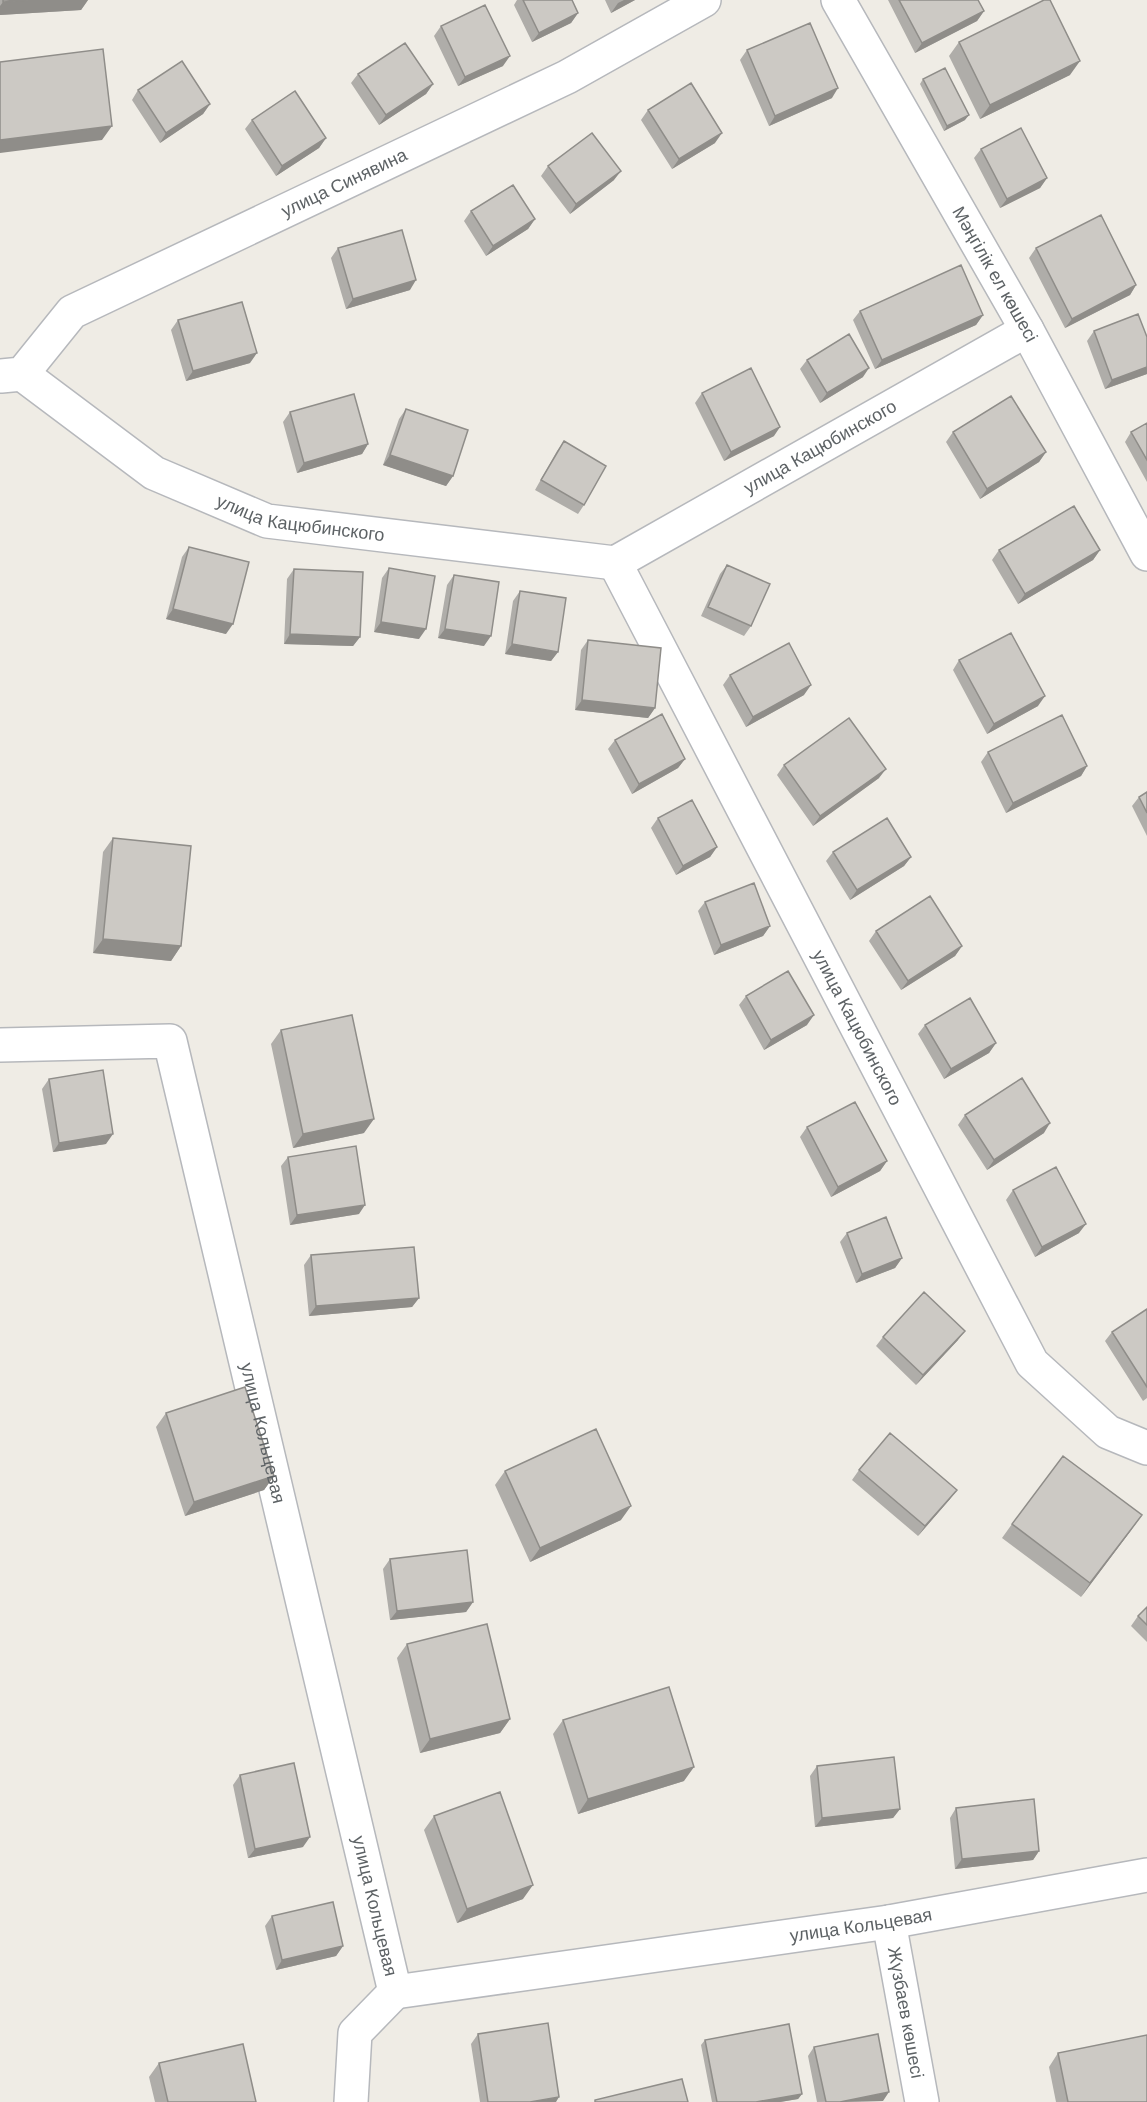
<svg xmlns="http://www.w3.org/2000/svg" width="1147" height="2102" font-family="'DM Sans',sans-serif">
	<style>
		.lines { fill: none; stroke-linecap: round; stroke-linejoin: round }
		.street-casing { stroke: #b6b8bc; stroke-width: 36 }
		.street { stroke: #fff; stroke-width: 33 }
		.wall { fill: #afada9 }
		.shaded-wall { fill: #8f8d89 }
		.building { fill: #ccc9c4; stroke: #8f8d89; stroke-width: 1.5 }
		.labels { text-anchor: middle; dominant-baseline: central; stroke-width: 4.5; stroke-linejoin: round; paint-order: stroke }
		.street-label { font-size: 18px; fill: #5d6265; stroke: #fff }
	</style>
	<rect width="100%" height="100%" fill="#efece5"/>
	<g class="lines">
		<g class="street-casing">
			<g id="street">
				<path id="s1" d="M 838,0 L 1027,330 L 1147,554"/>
				<path id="s2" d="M 22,374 L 154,473 L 267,521 L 615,563 L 1027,330"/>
				<path id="s3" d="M 1,376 L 22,374 L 72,312 L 567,77 L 704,0"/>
				<path id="s4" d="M 615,563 L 1032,1363 L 1108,1432 L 1147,1448"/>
				<path id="s5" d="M 0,1045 L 170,1041 L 395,1992 L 889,1922 L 1147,1875"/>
				<path id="s6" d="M 889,1922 L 922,2102"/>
				<path d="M 351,2102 L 355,2033 L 395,1992"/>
			</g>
		</g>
		<use href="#street" class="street"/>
	</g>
	<path class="wall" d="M 0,0 L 88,0 L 81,10 L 0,15 Z
		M 517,0 L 572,0 L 578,13 L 571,23 L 532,42 L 514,5 Z
		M 605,0 L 635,0 L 611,13 Z
		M 888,0 L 978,0 L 984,11 L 977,21 L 915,53 Z
		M 441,26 L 503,66 L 458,86 L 434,36 Z
		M 959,42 L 1070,75 L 980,119 L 949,56 Z
		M 747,50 L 832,98 L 769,126 L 740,60 Z
		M 358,74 L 433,84 L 426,94 L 379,125 L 351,83 Z
		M 923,79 L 965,120 L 944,131 L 920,84 Z
		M 138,90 L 210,104 L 203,114 L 160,143 L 132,100 Z
		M 648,110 L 715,143 L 672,169 L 641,120 Z
		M 252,120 L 326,138 L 319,148 L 276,176 L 245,129 Z
		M 981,149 L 1047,178 L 1040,188 L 1000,208 L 974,158 Z
		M 548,166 L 614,180 L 570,214 L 541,176 Z
		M 471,211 L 535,219 L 528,229 L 486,256 L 464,221 Z
		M 338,248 L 410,290 L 346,309 L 331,258 Z
		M 1036,248 L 1136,285 L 1130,295 L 1065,328 L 1029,258 Z
		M 860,311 L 983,315 L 976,325 L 875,369 L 853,320 Z
		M 178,320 L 250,363 L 186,381 L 171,330 Z
		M 1094,331 L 1147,337 L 1147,374 L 1105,389 L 1087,341 Z
		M 807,360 L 863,377 L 820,403 L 800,369 Z
		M 702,393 L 774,436 L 724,461 L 695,403 Z
		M 406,409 L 453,476 L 446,486 L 383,465 L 399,419 Z
		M 290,412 L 368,444 L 362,454 L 297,473 L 283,422 Z
		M 1147,423 L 1147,482 L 1125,442 L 1131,432 Z
		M 953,432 L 1046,452 L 1039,462 L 980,499 L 946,442 Z
		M 564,441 L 584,505 L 578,514 L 535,490 L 557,451 Z
		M 189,547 L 226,634 L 166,619 L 182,557 Z
		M 999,550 L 1100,550 L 1093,560 L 1018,604 L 992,560 Z
		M 727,565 L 751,626 L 744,636 L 701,616 L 720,574 Z
		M 389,568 L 419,639 L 374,632 L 382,578 Z
		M 294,569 L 360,637 L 353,646 L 284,644 L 287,579 Z
		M 454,575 L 484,646 L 438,638 L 447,585 Z
		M 520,591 L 558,652 L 551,661 L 505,654 L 513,601 Z
		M 588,640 L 655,708 L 648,718 L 575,710 L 581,650 Z
		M 959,660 L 1038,706 L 987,734 L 953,670 Z
		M 730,675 L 804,695 L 746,727 L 723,685 Z
		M 615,740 L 685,759 L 678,768 L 632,794 L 608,749 Z
		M 988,752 L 1087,766 L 1081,776 L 1006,813 L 981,762 Z
		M 784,765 L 879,778 L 813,826 L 777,775 Z
		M 1147,792 L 1147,836 L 1132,806 L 1139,797 Z
		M 658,818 L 717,847 L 710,857 L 676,875 L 651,828 Z
		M 113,838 L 181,946 L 171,961 L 93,953 L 103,852 Z
		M 833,852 L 911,857 L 904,866 L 850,900 L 826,861 Z
		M 705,902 L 770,926 L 763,936 L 714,955 L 698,911 Z
		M 876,931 L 962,946 L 955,956 L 901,990 L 869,941 Z
		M 746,996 L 807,1025 L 764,1050 L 739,1005 Z
		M 925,1025 L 996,1043 L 989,1053 L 944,1079 L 918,1034 Z
		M 281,1030 L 364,1133 L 293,1148 L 271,1044 Z
		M 49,1079 L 106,1144 L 53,1152 L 42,1089 Z
		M 965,1115 L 1044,1133 L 987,1170 L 958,1125 Z
		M 807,1127 L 887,1161 L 880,1171 L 831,1197 L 800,1137 Z
		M 288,1157 L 359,1214 L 290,1225 L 281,1166 Z
		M 1013,1190 L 1079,1233 L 1035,1257 L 1006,1200 Z
		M 847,1233 L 902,1258 L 895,1268 L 856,1283 L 840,1242 Z
		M 311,1255 L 419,1298 L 412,1307 L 309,1316 L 304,1265 Z
		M 1147,1309 L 1147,1398 L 1143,1401 L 1105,1341 L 1112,1332 Z
		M 883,1337 L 958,1340 L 916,1385 L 876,1346 Z
		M 166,1413 L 274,1476 L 264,1490 L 185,1516 L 156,1427 Z
		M 859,1470 L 950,1499 L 918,1536 L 852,1480 Z
		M 505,1471 L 621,1520 L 530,1562 L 495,1485 Z
		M 1012,1524 L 1132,1529 L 1081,1597 L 1002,1538 Z
		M 390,1559 L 473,1602 L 466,1612 L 390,1620 L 383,1569 Z
		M 1147,1607 L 1147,1642 L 1131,1626 L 1138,1616 Z
		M 407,1644 L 510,1719 L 500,1733 L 420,1753 L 397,1658 Z
		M 563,1720 L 684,1781 L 578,1814 L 553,1734 Z
		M 817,1766 L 900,1809 L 893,1818 L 815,1827 L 810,1776 Z
		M 240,1775 L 303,1847 L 248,1858 L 233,1785 Z
		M 956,1808 L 1039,1851 L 1033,1860 L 955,1869 L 950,1818 Z
		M 434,1816 L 523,1899 L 457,1923 L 424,1830 Z
		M 272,1916 L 343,1946 L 336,1956 L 276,1970 L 265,1926 Z
		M 478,2034 L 556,2102 L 480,2102 L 471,2044 Z
		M 705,2040 L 802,2094 L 798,2099 L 780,2102 L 712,2102 L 701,2045 Z
		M 814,2047 L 883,2101 L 817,2102 L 808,2056 Z
		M 1058,2053 L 1147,2102 L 1056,2102 L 1049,2067 Z
		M 159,2063 L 256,2102 L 155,2102 L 149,2077 Z"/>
	<path class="shaded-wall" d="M 29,0 L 88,0 L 81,10 L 0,15 L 0,6 L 3,2 Z
		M 624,0 L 635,0 L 611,13 L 618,3 Z
		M 984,11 L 977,21 L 915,53 L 922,43 Z
		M 578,13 L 571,23 L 532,42 L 539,33 Z
		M 510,56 L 503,66 L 458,86 L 465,77 Z
		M 1080,61 L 1070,75 L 980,119 L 990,105 Z
		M 433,84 L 426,94 L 379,125 L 386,115 Z
		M 838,88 L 832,98 L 769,126 L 775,116 Z
		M 210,104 L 203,114 L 160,143 L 166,133 Z
		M 969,115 L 965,120 L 944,131 L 947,126 Z
		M 112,126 L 102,140 L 0,153 L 0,140 Z
		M 722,133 L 715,143 L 672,169 L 679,159 Z
		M 326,138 L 319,148 L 276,176 L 282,166 Z
		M 621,171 L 614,180 L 570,214 L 576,204 Z
		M 1047,178 L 1040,188 L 1000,208 L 1007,199 Z
		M 535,219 L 528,229 L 486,256 L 493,246 Z
		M 416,280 L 410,290 L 346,309 L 353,299 Z
		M 1136,285 L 1130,295 L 1065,328 L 1072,319 Z
		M 983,315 L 976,325 L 875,369 L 882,360 Z
		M 257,353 L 250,363 L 186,381 L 193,371 Z
		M 1147,367 L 1147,374 L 1105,389 L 1112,380 Z
		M 869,368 L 863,377 L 820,403 L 827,393 Z
		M 780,427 L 774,436 L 724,461 L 731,452 Z
		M 368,444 L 362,454 L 297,473 L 304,463 Z
		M 1046,452 L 1039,462 L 980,499 L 987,489 Z
		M 390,455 L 453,476 L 446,486 L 383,465 Z
		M 1100,550 L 1093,560 L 1018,604 L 1025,594 Z
		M 173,609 L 233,624 L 226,634 L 166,619 Z
		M 381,622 L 426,629 L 419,639 L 374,632 Z
		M 445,629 L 491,636 L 484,646 L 438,638 Z
		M 290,634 L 360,637 L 353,646 L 284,644 Z
		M 512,644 L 558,652 L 551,661 L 505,654 Z
		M 811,685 L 804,695 L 746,727 L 753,717 Z
		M 1045,696 L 1038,706 L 987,734 L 994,724 Z
		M 582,700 L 655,708 L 648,718 L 575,710 Z
		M 685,759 L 678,768 L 632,794 L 639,784 Z
		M 1087,766 L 1081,776 L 1006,813 L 1013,803 Z
		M 886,769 L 879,778 L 813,826 L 820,816 Z
		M 717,847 L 710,857 L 676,875 L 683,866 Z
		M 911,857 L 904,866 L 850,900 L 857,890 Z
		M 770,926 L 763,936 L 714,955 L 721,945 Z
		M 103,939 L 181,946 L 171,961 L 93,953 Z
		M 962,946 L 955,956 L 901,990 L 908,981 Z
		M 814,1015 L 807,1025 L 764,1050 L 771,1040 Z
		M 996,1043 L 989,1053 L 944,1079 L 951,1069 Z
		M 374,1119 L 364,1133 L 293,1148 L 303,1134 Z
		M 1050,1123 L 1044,1133 L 987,1170 L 994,1160 Z
		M 113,1134 L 106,1144 L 53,1152 L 59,1143 Z
		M 887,1161 L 880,1171 L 831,1197 L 838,1187 Z
		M 365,1205 L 359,1214 L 290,1225 L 297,1215 Z
		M 1086,1224 L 1079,1233 L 1035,1257 L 1042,1247 Z
		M 902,1258 L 895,1268 L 856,1283 L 862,1274 Z
		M 419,1298 L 412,1307 L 309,1316 L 316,1306 Z
		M 965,1331 L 958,1340 L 916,1385 L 923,1375 Z
		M 274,1476 L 264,1490 L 185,1516 L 194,1502 Z
		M 957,1490 L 950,1499 L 918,1536 L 925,1526 Z
		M 631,1506 L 621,1520 L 530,1562 L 540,1548 Z
		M 1142,1515 L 1132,1529 L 1081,1597 L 1090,1583 Z
		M 473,1602 L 466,1612 L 390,1620 L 397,1611 Z
		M 510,1719 L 500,1733 L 420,1753 L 430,1739 Z
		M 694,1767 L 684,1781 L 578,1814 L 588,1799 Z
		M 900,1809 L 893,1818 L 815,1827 L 822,1818 Z
		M 310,1837 L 303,1847 L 248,1858 L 255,1849 Z
		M 1039,1851 L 1033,1860 L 955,1869 L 962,1859 Z
		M 533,1885 L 523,1899 L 457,1923 L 467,1909 Z
		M 343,1946 L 336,1956 L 276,1970 L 282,1960 Z
		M 889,2092 L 883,2101 L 840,2102 Z
		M 802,2094 L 798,2099 L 780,2102 L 756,2102 Z
		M 559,2097 L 556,2102 L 530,2102 Z"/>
	<path class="building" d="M 3,0 L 29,0 L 3,2 Z
		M 523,0 L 572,0 L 578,13 L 539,33 Z
		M 899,0 L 978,0 L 984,11 L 922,43 Z
		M 1044,0 L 1050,0 L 1080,61 L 990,105 L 959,42 Z
		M 485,5 L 510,56 L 465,77 L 441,26 Z
		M 810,23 L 838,88 L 775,116 L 747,50 Z
		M 405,43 L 433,84 L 386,115 L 358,74 Z
		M 103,49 L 112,126 L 0,140 L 0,62 Z
		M 182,61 L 210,104 L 166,133 L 138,90 Z
		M 945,68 L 969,115 L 947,126 L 923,79 Z
		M 691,83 L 722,133 L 679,159 L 648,110 Z
		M 295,91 L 326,138 L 282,166 L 252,120 Z
		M 1021,128 L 1047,178 L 1007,199 L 981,149 Z
		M 592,133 L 621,171 L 576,204 L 548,166 Z
		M 513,185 L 535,219 L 493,246 L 471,211 Z
		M 1101,215 L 1136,285 L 1072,319 L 1036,248 Z
		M 402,230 L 416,280 L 353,299 L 338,248 Z
		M 961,265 L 983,315 L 882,360 L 860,311 Z
		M 242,302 L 257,353 L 193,371 L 178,320 Z
		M 1138,314 L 1147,337 L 1147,367 L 1112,380 L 1094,331 Z
		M 849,334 L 869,368 L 827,393 L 807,360 Z
		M 751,368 L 780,427 L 731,452 L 702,393 Z
		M 354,394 L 368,444 L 304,463 L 290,412 Z
		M 1011,396 L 1046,452 L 987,489 L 953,432 Z
		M 406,409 L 468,430 L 453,476 L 390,455 Z
		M 1147,423 L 1147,460 L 1131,432 Z
		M 564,441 L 606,466 L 584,505 L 541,480 Z
		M 1074,506 L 1100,550 L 1025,594 L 999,550 Z
		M 189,547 L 249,562 L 233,624 L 173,609 Z
		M 727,565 L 770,584 L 751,626 L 708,607 Z
		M 389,568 L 435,576 L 426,629 L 381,622 Z
		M 294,569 L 363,572 L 360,637 L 290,634 Z
		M 454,575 L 499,582 L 491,636 L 445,629 Z
		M 520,591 L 566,598 L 558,652 L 512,644 Z
		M 1011,633 L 1045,696 L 994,724 L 959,660 Z
		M 588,640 L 661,648 L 655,708 L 582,700 Z
		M 789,643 L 811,685 L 753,717 L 730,675 Z
		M 662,714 L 685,759 L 639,784 L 615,740 Z
		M 1062,715 L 1087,766 L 1013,803 L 988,752 Z
		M 849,718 L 886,769 L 820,816 L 784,765 Z
		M 1147,792 L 1147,813 L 1139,797 Z
		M 692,800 L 717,847 L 683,866 L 658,818 Z
		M 887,818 L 911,857 L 857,890 L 833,852 Z
		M 113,838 L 191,846 L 181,946 L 103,939 Z
		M 754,883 L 770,926 L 721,945 L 705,902 Z
		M 930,896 L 962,946 L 908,981 L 876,931 Z
		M 788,971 L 814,1015 L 771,1040 L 746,996 Z
		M 970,998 L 996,1043 L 951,1069 L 925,1025 Z
		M 352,1015 L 374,1119 L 303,1134 L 281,1030 Z
		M 103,1070 L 113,1134 L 59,1143 L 49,1079 Z
		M 1022,1078 L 1050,1123 L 994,1160 L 965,1115 Z
		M 855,1102 L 887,1161 L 838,1187 L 807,1127 Z
		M 356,1146 L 365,1205 L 297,1215 L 288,1157 Z
		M 1056,1167 L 1086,1224 L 1042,1247 L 1013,1190 Z
		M 886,1217 L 902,1258 L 862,1274 L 847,1233 Z
		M 414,1247 L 419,1298 L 316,1306 L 311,1255 Z
		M 924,1292 L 965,1331 L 923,1375 L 883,1337 Z
		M 1147,1309 L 1147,1387 L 1112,1332 Z
		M 245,1387 L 274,1476 L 194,1502 L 166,1413 Z
		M 596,1429 L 631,1506 L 540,1548 L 505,1471 Z
		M 890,1433 L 957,1490 L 925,1526 L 859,1470 Z
		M 1063,1456 L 1142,1515 L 1090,1583 L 1012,1524 Z
		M 467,1550 L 473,1602 L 397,1611 L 390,1559 Z
		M 1147,1607 L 1147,1625 L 1138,1616 Z
		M 487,1624 L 510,1719 L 430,1739 L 407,1644 Z
		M 669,1687 L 694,1767 L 588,1799 L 563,1720 Z
		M 894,1757 L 900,1809 L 822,1818 L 817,1766 Z
		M 294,1763 L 310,1837 L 255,1849 L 240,1775 Z
		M 500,1792 L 533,1885 L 467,1909 L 434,1816 Z
		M 1034,1799 L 1039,1851 L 962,1859 L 956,1808 Z
		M 333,1902 L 343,1946 L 282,1960 L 272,1916 Z
		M 548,2023 L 559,2097 L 530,2102 L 488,2102 L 478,2034 Z
		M 789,2024 L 802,2094 L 756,2102 L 717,2102 L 705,2040 Z
		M 878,2034 L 889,2092 L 840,2102 L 826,2102 L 814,2047 Z
		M 1147,2035 L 1147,2102 L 1068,2102 L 1058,2053 Z
		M 243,2044 L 256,2102 L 168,2102 L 159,2063 Z
		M 682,2079 L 688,2102 L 595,2102 L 595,2100 Z"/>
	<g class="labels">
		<g class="street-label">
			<text stroke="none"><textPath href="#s3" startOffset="402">улица Синявина</textPath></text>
			<text stroke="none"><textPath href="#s1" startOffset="316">Мәңгілік ел көшесі</textPath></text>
			<text stroke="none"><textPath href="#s2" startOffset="874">улица Кацюбинского</textPath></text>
			<text stroke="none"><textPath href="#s2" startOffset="320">улица Кацюбинского</textPath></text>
			<text stroke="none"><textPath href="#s4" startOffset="524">улица Кацюбинского</textPath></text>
			<text stroke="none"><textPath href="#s5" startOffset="573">улица Кольцевая</textPath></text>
			<text stroke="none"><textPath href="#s5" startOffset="1059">улица Кольцевая</textPath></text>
			<text stroke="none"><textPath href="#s5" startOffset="1618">улица Кольцевая</textPath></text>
			<text stroke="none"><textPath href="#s6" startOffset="92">Жүзбаев көшесі</textPath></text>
		</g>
	</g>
</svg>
